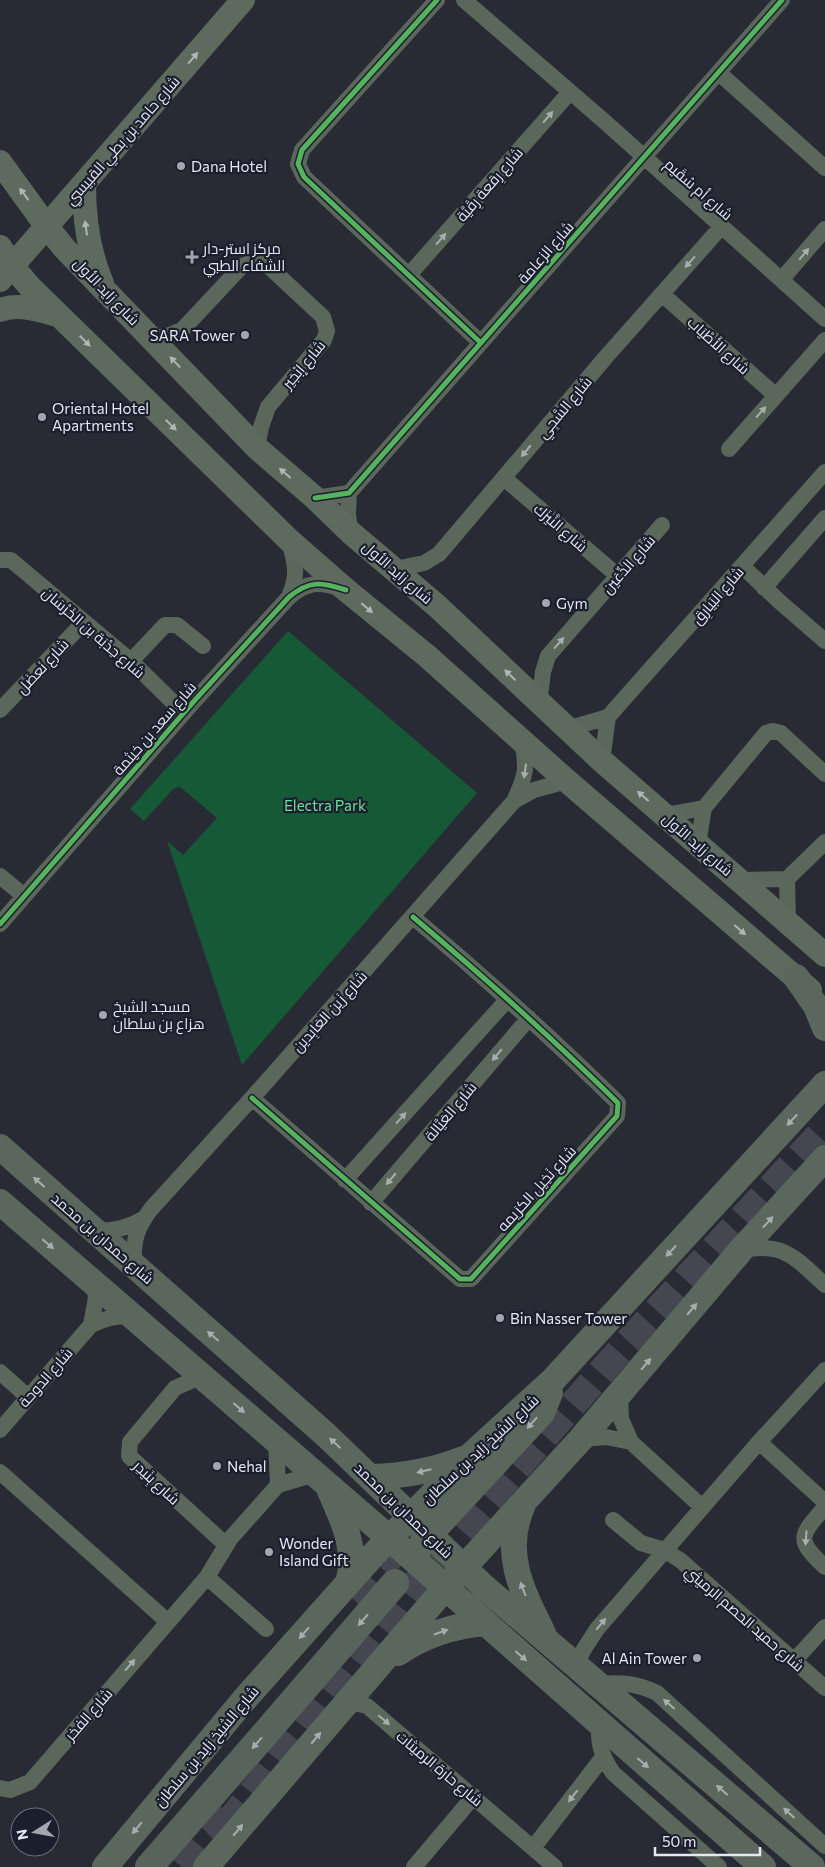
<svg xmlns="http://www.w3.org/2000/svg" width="825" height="1867" font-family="Commissioner,Cairo,sans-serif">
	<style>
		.green { fill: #165936 }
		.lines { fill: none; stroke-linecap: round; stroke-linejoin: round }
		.highway-tunnel { stroke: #444750; stroke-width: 28; stroke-dasharray: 28 14; stroke-linecap: butt }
		.street { stroke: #5b675a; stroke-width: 16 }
		.secondary { stroke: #5d6a5d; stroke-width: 24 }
		.primary { stroke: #5b675d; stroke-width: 26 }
		.highway { stroke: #58645b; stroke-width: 28 }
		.cycleway-casing { stroke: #1b1f2d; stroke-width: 8 }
		.cycleway { stroke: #56b35d; stroke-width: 5 }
		.oneway { fill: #afb6b6 }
		.oneway2 { fill: #a7aeae }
		.oneway3 { fill: #a7aeaf }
		.oneway4 { fill: #a6adae }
		.poi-dot { fill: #a3a6af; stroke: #1b1f2d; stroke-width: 2 }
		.labels { text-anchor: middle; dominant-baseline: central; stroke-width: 4.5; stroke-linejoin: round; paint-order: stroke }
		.street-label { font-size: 15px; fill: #e5e8f2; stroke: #1b1f2d }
		.poi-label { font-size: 15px; fill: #e5e8f2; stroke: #1b1f2d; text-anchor: start }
		.park-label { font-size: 15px; fill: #6be299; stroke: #1b1f2d }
	</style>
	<rect width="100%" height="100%" fill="#282b33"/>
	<path class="green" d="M 288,631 L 477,793 L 242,1065 L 167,841 L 183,855 L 217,818 L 180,787 L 174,788 L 144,821 L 130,809 Z"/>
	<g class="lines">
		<path class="highway-tunnel" d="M 352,1598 L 387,1560 L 439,1508
			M 226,1826 L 417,1582 L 626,1344 L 825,1129
			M 182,1867 L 203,1841 L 236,1810"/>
		<path class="street" d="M 437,0 L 302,150 L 298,164 L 304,177 L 481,343
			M 464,0 L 604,121 L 825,319
			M 719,73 L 825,168
			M 409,275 L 570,92
			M 782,279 L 825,229
			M 662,294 L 776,396
			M 152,338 L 167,336 L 182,330 L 242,266 L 253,262 L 265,263 L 323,317 L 327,331 L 324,340 L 268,407 L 261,427 L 257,448
			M 729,449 L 825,340
			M 504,478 L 618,576
			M 349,493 L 348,513 L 350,532
			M 315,498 L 349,493 L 782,0
			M 0,560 L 11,560 L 131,661 L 184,713
			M 742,566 L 780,602 L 825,641
			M 395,569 L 424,563 L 439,554 L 605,358 L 722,226
			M 764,588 L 825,518
			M 289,597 C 299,572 295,565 289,540
			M 131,661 L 165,625 L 177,625 L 203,646
			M 539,704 L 543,672 L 548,656 L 662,525
			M 0,710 L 84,622
			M 567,729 L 608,717
			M 602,761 L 608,717 L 825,472
			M 514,801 L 534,790 L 567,781
			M 665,815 L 704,808
			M 698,844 L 704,808 L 766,733 L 773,731 L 781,733 L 825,774
			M 0,876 L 24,896
			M 787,879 L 788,922
			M 741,880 L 787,879 L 825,842
			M 0,924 L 195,700 L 289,597 C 307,582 318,581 341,589
			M 252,1098 L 460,1279 L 471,1279 L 617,1116 L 618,1103 C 552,1038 483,976 413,917
			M 345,1180 L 507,1000
			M 371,1203 L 529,1018
			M 96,1231 C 114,1231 127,1228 143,1219
			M 741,1250 C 785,1242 795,1258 825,1285
			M 134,1265 C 133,1240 136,1229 151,1209 L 252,1098 L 514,801 C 527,773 527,769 522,740
			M 91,1325 L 96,1298 L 94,1283
			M 0,1372 L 28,1397
			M 202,1376 L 175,1388 L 130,1442 L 129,1456 L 226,1545
			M 620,1395 L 621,1419 L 631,1442 L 702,1507
			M 0,1430 L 91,1325 C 105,1318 116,1316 132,1316
			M 581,1439 L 606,1437 L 631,1442
			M 276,1441 L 278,1485
			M 759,1442 L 825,1502
			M 0,1472 L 168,1622
			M 825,1507 C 800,1536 795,1539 825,1567
			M 613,1520 L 641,1543 L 664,1550 L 680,1560 L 825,1688
			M 207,1577 L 266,1629
			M 794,1661 L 825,1627
			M 576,1665 L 584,1649 L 597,1629 L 759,1442 L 825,1370
			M 598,1684 C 620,1682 637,1683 657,1693 L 825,1846
			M 342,1707 L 354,1703 L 367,1706 L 555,1867
			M 599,1725 C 598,1744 602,1757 613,1773 L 719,1867
			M 0,1788 L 10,1790 L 30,1782 L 207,1577 L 230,1539 L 278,1485 L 315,1474
			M 533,1848 L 603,1757
			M 414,1867 L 474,1796"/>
		<path class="secondary" d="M 0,162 L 47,227 L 65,249 L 257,448 L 315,498 L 350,532 L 437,606 L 602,761 L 825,955
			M 84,184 C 84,219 88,251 102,283
			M 0,247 L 12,266 L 30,287 L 289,540 L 346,590 L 427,656 L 567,781 L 810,990
			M 0,280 L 243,0
			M 0,310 C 20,303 39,310 58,315"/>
		<path class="primary" d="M 796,977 L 816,1006 L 825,1028
			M 0,1147 L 326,1435 L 484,1587 L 812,1867
			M 0,1202 L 373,1524 L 763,1867
			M 371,1477 C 402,1476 433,1471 463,1459
			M 330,1491 C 343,1520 358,1551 348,1583
			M 522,1507 C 502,1553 522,1591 543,1633
			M 420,1547 L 430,1534 L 542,1413 L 550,1393
			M 398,1653 C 424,1635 453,1626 484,1623
			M 105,1867 L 243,1701 L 373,1555 L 470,1456 L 553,1380 L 825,1084
			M 206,1867 L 445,1588 L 581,1439 L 741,1250 L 825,1158"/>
		<path class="highway" d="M 149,1867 L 270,1728 L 395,1583"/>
		<g class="cycleway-casing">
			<path id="cycleway" d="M 437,0 L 302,150 L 298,164 L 304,177 L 481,343
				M 315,498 L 349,493 L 782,0
				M 0,924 L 195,700 L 289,597 C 310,580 321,582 346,590
				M 252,1098 L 460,1279 L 471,1279 L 617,1116 L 618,1103 C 552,1038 483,976 413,917"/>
		</g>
		<use href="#cycleway" class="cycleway"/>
	</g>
	<defs><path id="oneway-solid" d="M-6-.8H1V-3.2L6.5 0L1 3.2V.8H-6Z" transform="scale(1.25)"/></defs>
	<g class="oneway">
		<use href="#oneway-solid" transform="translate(193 58) rotate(-49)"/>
		<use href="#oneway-solid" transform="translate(24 194) rotate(-126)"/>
		<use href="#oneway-solid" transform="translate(86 228) rotate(-98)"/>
		<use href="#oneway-solid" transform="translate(85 341) rotate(45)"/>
		<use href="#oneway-solid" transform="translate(175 362) rotate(-134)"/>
		<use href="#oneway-solid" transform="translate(171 425) rotate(44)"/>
		<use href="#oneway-solid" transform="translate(285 473) rotate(-139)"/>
		<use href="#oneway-solid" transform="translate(367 608) rotate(40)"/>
		<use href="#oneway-solid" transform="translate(510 675) rotate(-136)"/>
		<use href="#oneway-solid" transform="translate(643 796) rotate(-139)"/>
		<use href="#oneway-solid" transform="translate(740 930) rotate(41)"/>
	</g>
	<g class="oneway2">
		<use href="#oneway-solid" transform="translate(548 117) rotate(-49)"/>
		<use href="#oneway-solid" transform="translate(441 239) rotate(-49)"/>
		<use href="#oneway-solid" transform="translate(804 254) rotate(-50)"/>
		<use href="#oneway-solid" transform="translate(690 262) rotate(132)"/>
		<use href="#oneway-solid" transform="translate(761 412) rotate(-48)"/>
		<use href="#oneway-solid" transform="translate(526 451) rotate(130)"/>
		<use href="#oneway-solid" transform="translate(559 643) rotate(-49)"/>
		<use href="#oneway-solid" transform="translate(525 771) rotate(98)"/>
		<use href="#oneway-solid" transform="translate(497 1055) rotate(130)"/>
		<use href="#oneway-solid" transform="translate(401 1118) rotate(-48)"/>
		<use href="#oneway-solid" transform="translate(391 1179) rotate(130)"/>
		<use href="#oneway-solid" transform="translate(806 1538) rotate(94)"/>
		<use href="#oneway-solid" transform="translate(601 1624) rotate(-50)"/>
		<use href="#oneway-solid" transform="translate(130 1665) rotate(-49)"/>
		<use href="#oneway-solid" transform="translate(669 1704) rotate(-139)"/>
		<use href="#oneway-solid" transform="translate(384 1720) rotate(40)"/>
		<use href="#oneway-solid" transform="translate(573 1796) rotate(128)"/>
		<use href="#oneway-solid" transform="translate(789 1813) rotate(-138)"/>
	</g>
	<g class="oneway3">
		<use href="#oneway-solid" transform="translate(792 1120) rotate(133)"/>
		<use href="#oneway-solid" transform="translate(39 1182) rotate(-139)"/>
		<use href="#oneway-solid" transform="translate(768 1222) rotate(-47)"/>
		<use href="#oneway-solid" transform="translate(48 1244) rotate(40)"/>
		<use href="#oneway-solid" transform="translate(671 1251) rotate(133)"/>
		<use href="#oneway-solid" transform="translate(692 1309) rotate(-50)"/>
		<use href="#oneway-solid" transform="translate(213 1336) rotate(-139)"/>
		<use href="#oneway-solid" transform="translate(646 1364) rotate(-50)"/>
		<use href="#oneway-solid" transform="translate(239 1408) rotate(41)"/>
		<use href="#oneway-solid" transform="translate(532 1423) rotate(132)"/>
		<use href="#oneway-solid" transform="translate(335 1443) rotate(-137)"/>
		<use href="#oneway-solid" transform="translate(424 1471) rotate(167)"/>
		<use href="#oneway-solid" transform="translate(523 1589) rotate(-111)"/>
		<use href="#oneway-solid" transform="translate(441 1632) rotate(-19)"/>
		<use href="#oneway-solid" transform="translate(304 1633) rotate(131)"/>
		<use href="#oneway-solid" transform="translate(521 1656) rotate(41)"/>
		<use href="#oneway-solid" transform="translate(316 1738) rotate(-50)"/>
		<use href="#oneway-solid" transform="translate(643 1763) rotate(41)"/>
		<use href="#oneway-solid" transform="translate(722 1790) rotate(-139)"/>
		<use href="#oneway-solid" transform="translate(137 1828) rotate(130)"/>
		<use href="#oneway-solid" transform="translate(238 1830) rotate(-50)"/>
	</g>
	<g class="oneway4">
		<use href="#oneway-solid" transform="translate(363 1620) rotate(131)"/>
		<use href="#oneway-solid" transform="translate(257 1743) rotate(131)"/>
	</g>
	<g class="poi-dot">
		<circle cx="181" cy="166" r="5"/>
		<path d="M189.5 249.5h5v5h5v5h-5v5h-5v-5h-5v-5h5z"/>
		<circle cx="245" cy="335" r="5"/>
		<circle cx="42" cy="417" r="5"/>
		<circle cx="546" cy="603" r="5"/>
		<circle cx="103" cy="1015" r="5"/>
		<circle cx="500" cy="1318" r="5"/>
		<circle cx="217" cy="1466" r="5"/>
		<circle cx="269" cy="1552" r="5"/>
		<circle cx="697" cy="1658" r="5"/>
	</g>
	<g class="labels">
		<g class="street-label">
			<text transform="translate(122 140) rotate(-49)">شارع حامد بن بطي القبيسي</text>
			<text transform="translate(489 184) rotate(-49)">شارع رِقعة رِقَيَّة</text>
			<text transform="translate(699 189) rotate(41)">شارع أم سُقَيم</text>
			<text transform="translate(545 252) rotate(-49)">شارع الزعامة</text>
			<text transform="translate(107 291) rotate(46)">شارع زايد الأول</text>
			<text transform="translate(719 345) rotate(42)">شارع الأَطْيَاب</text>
			<text transform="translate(303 364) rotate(-50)">شارع إبْجَير</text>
			<text transform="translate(564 407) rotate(-50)">شارع السَّجِي</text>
			<text transform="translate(561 527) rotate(41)">شارع النَّيزَك</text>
			<text transform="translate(628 564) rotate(-49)">شارع الدِّعَين</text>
			<text transform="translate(398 572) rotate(41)">شارع زايد الأول</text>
			<text transform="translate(717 595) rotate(-49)">شارع البَيارِق</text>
			<text transform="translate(94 632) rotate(41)">شارع حِدْبَة بن الخَرْسَان</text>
			<text transform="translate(42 666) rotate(-47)">شارع نَعضَل</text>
			<text transform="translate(154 728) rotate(-49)">شارع سعد بن خيثمة</text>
			<text transform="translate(698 844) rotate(41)">شارع زايد الأول</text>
			<text transform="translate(329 1011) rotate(-48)">شارع زَين العَابِدين</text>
			<text transform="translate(450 1111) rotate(-50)">شارع العَيَّالة</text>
			<text transform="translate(536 1188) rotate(-48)">شارع نَخِيل الكرَيمه</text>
			<text transform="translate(103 1238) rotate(41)">شارع حمدان بن محمد</text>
			<text transform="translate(45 1377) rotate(-49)">شارع الدوحة</text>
			<text transform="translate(480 1449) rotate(-43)">شارع الشيخ زايد بن سلطان</text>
			<text transform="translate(157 1482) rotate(43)">شارع بِنَيدِر</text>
			<text transform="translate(404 1510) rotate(44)">شارع حمدان بن محمد</text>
			<text transform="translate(745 1618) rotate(41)">شارع حميد الحصم الرميثي</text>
			<text transform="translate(88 1714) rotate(-49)">شارع الفخر</text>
			<text transform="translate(206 1746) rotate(-50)">شارع الشيخ زايد بن سلطان</text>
			<text transform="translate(440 1768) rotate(40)">شارع حارة الرميثات</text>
		</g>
		<g class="poi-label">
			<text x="191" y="166">Dana Hotel</text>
			<text x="203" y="248">مركز استر-دار<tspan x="203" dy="17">الشفاء الطبي</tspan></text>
			<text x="235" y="335" text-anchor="end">SARA Tower</text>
			<text x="52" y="408">Oriental Hotel<tspan x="52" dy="17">Apartments</tspan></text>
			<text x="556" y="603">Gym</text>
			<text x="113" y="1006">مسجد الشيخ<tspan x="113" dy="17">هزاع بن سلطان</tspan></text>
			<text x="510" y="1318">Bin Nasser Tower</text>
			<text x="227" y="1466">Nehal</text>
			<text x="279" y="1543">Wonder<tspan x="279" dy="17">Island Gift</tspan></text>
			<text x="687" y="1658" text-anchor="end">Al Ain Tower</text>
		</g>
		<g class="park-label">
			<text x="325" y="805">Electra Park</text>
		</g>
	</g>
	<g transform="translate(35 1832) rotate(259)"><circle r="24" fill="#1b1f2d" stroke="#6c6f7c"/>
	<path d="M0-4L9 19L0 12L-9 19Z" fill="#a3a6af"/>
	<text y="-8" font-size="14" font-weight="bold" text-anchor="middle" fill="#e5e8f2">N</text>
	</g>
	<path d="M655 1847v8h105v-8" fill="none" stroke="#e5e8f2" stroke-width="2.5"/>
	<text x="662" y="1847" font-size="15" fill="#e5e8f2" stroke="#1b1f2d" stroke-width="4" paint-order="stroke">50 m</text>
</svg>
